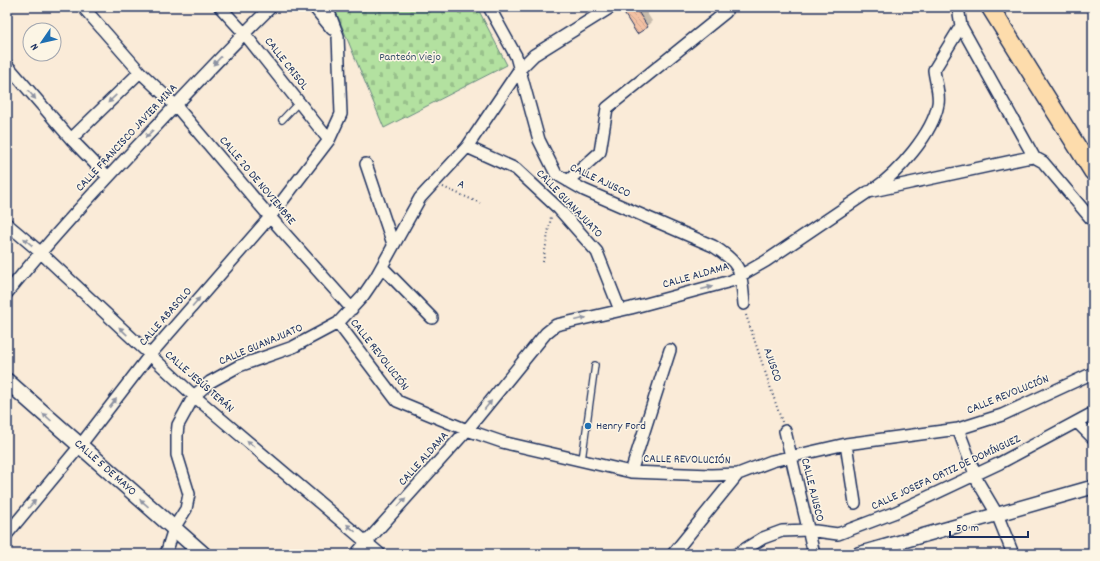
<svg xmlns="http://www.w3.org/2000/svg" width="1100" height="561" font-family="Dekko,sans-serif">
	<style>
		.cemetery { fill: url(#cemetery-stones); stroke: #67887f }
		.shadow { fill: #0003 }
		.building { fill: url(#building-back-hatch); stroke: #1b2f5e }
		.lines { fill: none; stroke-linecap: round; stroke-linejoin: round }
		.service-casing { stroke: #1b2f5e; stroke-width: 8 }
		.minor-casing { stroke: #1b2f5e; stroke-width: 14 }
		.tertiary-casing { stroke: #1b2f5e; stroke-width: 16 }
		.secondary-casing { stroke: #1b2f5e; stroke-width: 18 }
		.primary-casing { stroke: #1b2f5e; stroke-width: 20 }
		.path { stroke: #1b2f5e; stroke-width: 2; stroke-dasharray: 1 3; stroke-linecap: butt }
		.service { stroke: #fcf5e5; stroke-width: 5.5 }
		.minor { stroke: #fcf5e5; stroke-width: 11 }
		.tertiary { stroke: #fcf5e5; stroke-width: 13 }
		.secondary { stroke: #fcf5e5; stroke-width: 15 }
		.primary { stroke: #fddcac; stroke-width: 17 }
		.oneway { fill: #8c92a2 }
		.poi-dot { fill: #1f6fb2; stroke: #fcf5e5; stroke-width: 1.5 }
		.labels { text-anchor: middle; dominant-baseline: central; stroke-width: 3; stroke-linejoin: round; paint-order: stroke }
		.park-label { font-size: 12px; fill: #39536b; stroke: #fcf5e5 }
		.street-label { font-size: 12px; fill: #1b2f5e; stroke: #fcf5e5 }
		.poi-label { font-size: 12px; fill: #1b2f5e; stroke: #fcf5e5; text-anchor: start }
	</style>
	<defs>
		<pattern id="cemetery-stones" width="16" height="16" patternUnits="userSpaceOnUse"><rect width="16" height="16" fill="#b3e1a0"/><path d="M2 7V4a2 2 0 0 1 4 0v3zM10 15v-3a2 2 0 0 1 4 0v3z" fill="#99c18c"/></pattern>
		<pattern id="building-back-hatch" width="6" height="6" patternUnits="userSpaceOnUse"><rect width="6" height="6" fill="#f3c1a4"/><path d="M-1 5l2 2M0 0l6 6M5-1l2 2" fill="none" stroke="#d0a690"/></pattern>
	</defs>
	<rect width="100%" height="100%" fill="#faebd8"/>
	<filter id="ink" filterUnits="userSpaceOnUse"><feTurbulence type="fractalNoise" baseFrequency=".025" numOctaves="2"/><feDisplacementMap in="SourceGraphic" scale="8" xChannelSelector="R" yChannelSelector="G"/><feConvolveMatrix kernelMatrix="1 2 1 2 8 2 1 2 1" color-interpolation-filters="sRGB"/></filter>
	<g filter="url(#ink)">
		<path class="cemetery" d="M 334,7 L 477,7 L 507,65 L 384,128 Z"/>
		<path class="shadow" d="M 624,7 L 643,7 L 652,21 L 647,26 Z"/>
		<path class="building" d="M 620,7 L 635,7 L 648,27 L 637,34 Z"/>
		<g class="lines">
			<g class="service-casing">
				<path id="service" d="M 282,120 L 299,102
					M 582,460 L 595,365"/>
			</g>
			<g class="minor-casing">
				<path id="minor" d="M 83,7 L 140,72 L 176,106 L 270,217 L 352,309
					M 220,7 L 244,33 L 329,140
					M 314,7 L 332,29
					M 489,7 L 516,56 L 539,140 L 556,174 L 584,190 L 713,246 C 742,264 741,271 744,304
					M 961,26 L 1034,157
					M 7,65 L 71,139 L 108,177
					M 71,139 L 140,72
					M 467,147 L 516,169 L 559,209 L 597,252 L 620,310
					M 366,164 L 393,244
					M 568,181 L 600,152 L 607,108 L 726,12 L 726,7
					M 874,189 C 898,173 933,133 938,104 C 940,94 935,80 934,70 L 961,26 L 958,7
					M 7,224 L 40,252 L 194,396 L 380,554
					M 382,267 L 432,318
					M 7,293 C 60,227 118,167 176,105 C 207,72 238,39 271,7
					M 338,323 L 397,401 L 467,430 L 502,442 L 631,472 L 711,475 L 738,474 L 772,461 L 846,444 L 958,429 L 1002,415 L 1093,373
					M 1078,423 L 1093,438
					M 958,429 L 978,482 L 997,514 L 1013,554
					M 785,431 L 814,554
					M 846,444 L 855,503
					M 631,472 L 670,350
					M 7,534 L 79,447 L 149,356 L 270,217 L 329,140 L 341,114 L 338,36 L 327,7
					M 166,554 L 174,528 L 186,509 L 189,494 L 177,455 L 177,435 L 178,425 L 194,396 L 210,382 L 239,366 L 293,347 L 338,323 L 363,296 L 376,277 L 420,198 L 467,147 L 519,70 L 534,55 L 611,7
					M 356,554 L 467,430 L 546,333 L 556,325 L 631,308 L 731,281 L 766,261 L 868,192 L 1026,158 L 1034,157 L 1043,162 L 1093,221
					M 673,554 L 738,474
					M 737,554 L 763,538 L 782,531 L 808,530 L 838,534 L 896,512 L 1000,463 L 1093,413"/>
			</g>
			<g class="tertiary-casing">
				<path id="tertiary" d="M 858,554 L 1093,487"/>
			</g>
			<g class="secondary-casing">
				<g id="secondary">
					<path id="s1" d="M 7,381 L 203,554"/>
				</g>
			</g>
			<g class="primary-casing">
				<path id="primary" d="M 990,7 L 1093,172"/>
			</g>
			<path class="path" d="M 443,187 L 480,203
				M 543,262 L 551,217
				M 746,315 L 782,422"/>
			<use href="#service" class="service"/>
			<use href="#minor" class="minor"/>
			<use href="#tertiary" class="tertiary"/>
			<use href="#secondary" class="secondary"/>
			<use href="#primary" class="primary"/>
		</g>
		<defs><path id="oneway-solid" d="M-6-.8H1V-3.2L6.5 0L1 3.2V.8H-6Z"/></defs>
		<g class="oneway">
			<use href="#oneway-solid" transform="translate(217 61) rotate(133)"/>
			<use href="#oneway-solid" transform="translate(32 95) rotate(49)"/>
			<use href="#oneway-solid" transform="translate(112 99) rotate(136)"/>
			<use href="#oneway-solid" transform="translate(149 134) rotate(134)"/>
			<use href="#oneway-solid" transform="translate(28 242) rotate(-139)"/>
			<use href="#oneway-solid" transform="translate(707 288) rotate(-15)"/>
			<use href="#oneway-solid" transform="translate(196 302) rotate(-49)"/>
			<use href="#oneway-solid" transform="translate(581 319) rotate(-14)"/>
			<use href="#oneway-solid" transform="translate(123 331) rotate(-136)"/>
			<use href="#oneway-solid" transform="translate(113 403) rotate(-52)"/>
			<use href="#oneway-solid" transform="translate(488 405) rotate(-51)"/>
			<use href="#oneway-solid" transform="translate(47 417) rotate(-138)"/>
			<use href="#oneway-solid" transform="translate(251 444) rotate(-140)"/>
			<use href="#oneway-solid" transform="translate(402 502) rotate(-48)"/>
			<use href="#oneway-solid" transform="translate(144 503) rotate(-139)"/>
			<use href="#oneway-solid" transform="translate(32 504) rotate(-50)"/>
			<use href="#oneway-solid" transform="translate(351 528) rotate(-140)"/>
		</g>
	</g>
	<circle class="poi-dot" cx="588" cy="426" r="4"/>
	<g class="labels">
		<g class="park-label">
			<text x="410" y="57">Panteón Viejo</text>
		</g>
		<g class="street-label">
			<text transform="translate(286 64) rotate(52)">CALLE CRISOL</text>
			<text transform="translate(127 138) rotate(-47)">CALLE FRANCISCO JAVIER MINA</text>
			<text transform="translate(257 181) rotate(50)">CALLE 20 DE NOVIEMBRE</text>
			<text transform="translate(600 181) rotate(25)">CALLE AJUSCO</text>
			<text transform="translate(461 185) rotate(23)">A</text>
			<text transform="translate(569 204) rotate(46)">CALLE GUANAJUATO</text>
			<text transform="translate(696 276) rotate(-16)">CALLE ALDAMA</text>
			<text transform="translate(166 317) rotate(-49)">CALLE ABASOLO</text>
			<text transform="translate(261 345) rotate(-23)">CALLE GUANAJUATO</text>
			<text transform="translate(379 355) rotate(52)">CALLE REVOLUCIÓN</text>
			<text transform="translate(772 365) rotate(71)">AJUSCO</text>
			<text transform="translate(199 382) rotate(41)">CALLE JESÚS TERÁN</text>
			<text transform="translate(1008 395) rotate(-22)">CALLE REVOLUCIÓN</text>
			<text transform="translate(424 459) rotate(-48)">CALLE ALDAMA</text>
			<text transform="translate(687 460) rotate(1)">CALLE REVOLUCIÓN</text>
			<text stroke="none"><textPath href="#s1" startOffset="131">CALLE 5 DE MAYO</textPath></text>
			<text transform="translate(946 473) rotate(-25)">CALLE JOSEFA ORTIZ DE DOMÍNGUEZ</text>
			<text transform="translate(812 490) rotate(76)">CALLE AJUSCO</text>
		</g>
		<g class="poi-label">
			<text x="596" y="426">Henry Ford</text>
		</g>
	</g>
	<rect width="1100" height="561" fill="none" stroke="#fcf5e5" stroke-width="24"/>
	<rect x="12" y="12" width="1076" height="537" fill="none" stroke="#1b2f5e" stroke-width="1.5" filter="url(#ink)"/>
	<g transform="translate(42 42) rotate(236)"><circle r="19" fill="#fcf5e5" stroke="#a2a6af"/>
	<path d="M0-3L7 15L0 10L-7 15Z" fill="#1f6fb2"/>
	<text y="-6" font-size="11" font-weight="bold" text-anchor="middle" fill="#1b2f5e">N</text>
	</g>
	<path d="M950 531v6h78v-6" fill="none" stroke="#1b2f5e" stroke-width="2"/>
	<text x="956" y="531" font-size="12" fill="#1b2f5e" stroke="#fcf5e5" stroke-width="3" paint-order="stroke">50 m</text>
</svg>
